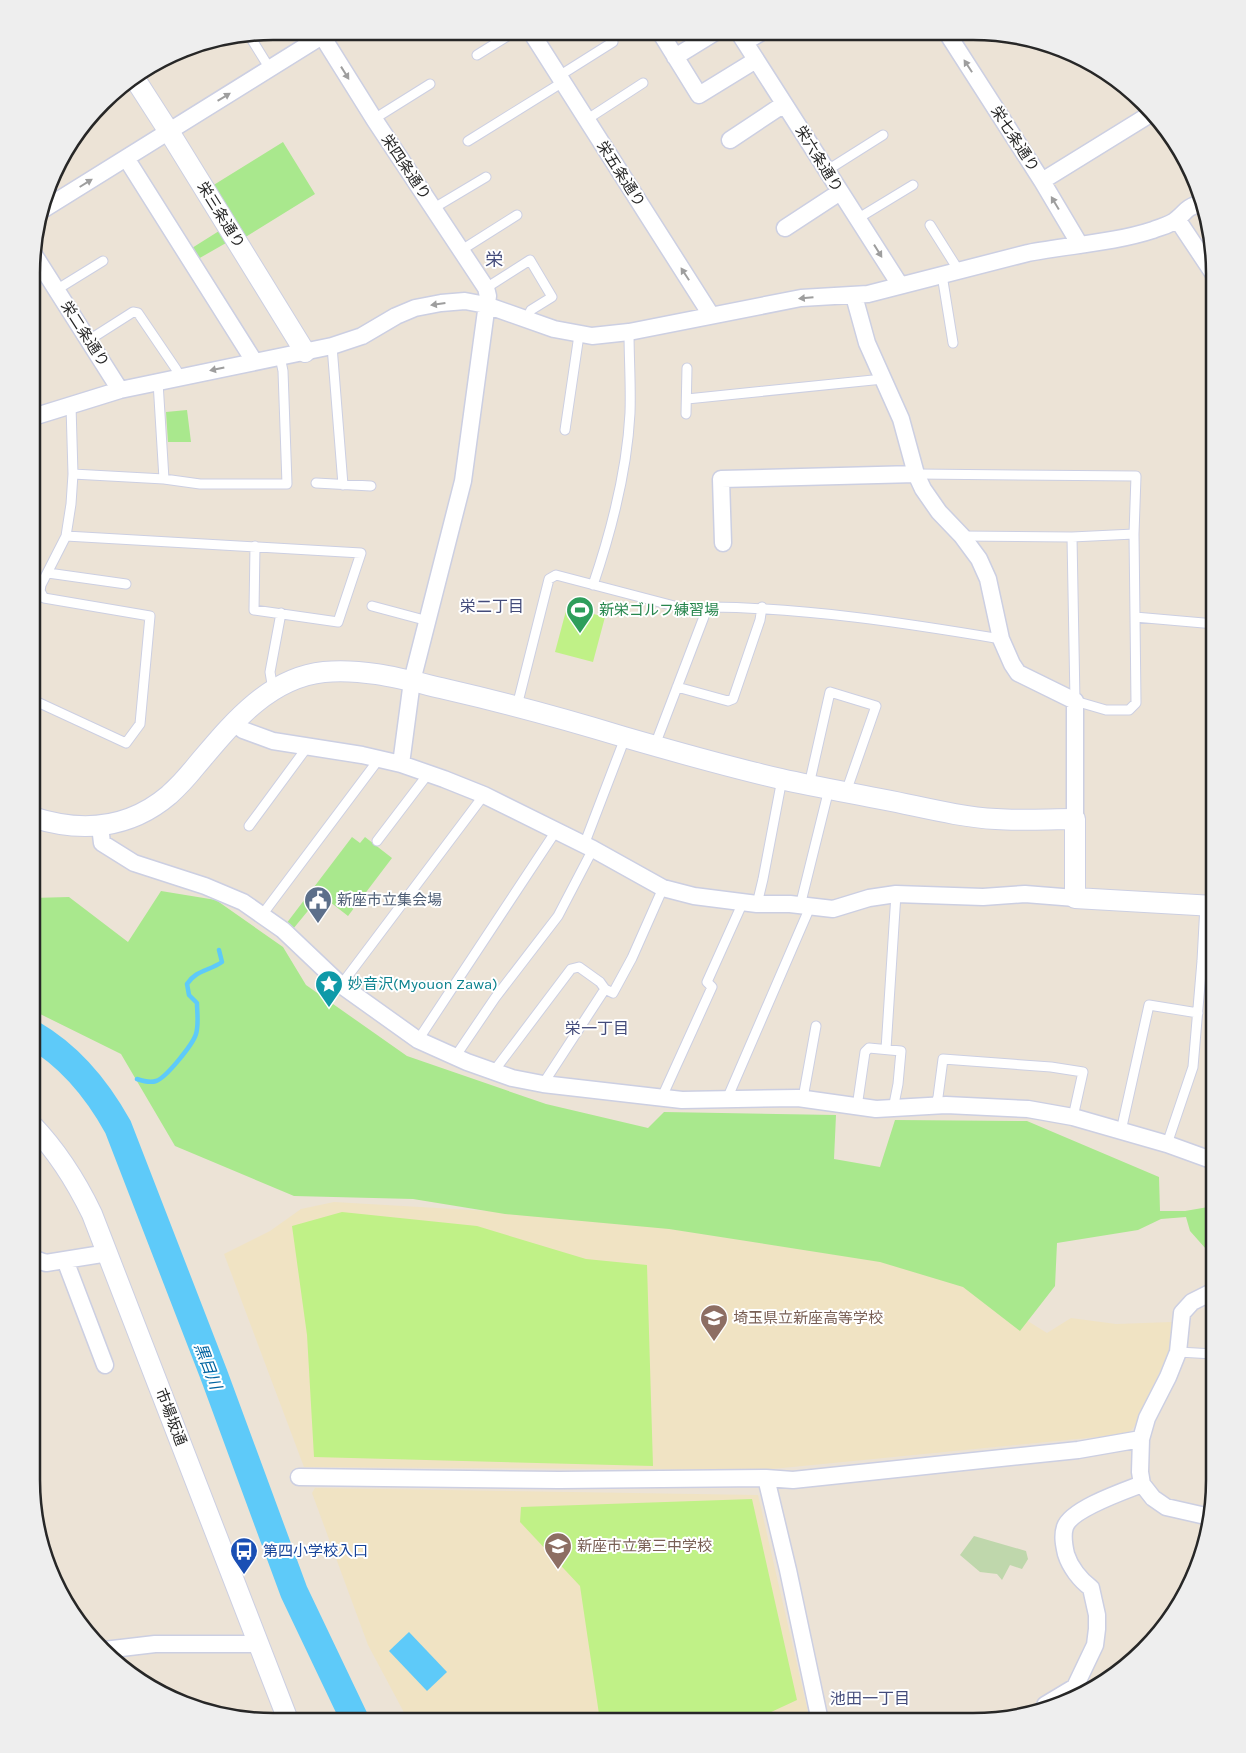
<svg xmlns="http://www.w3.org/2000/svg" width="1246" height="1753" font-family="Karla,'Noto Sans JP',sans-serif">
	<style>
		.education { fill: #f0e3c3 }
		.green { fill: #a9e88d }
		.cemetery { fill: #bfd7ac }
		.pitch { fill: #c0f187 }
		.water { fill: #5ecaf9 }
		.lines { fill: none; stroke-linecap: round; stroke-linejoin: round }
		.stream { stroke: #5ecaf9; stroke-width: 4.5 }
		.river { stroke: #5ecaf9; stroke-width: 28 }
		.service-casing { stroke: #cccfe2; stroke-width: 11 }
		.minor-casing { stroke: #cccfe2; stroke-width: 19 }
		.tertiary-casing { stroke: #cccfe2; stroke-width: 22 }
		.service { stroke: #fff; stroke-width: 9 }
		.minor { stroke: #fff; stroke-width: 16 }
		.tertiary { stroke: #fff; stroke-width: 20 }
		.oneway { fill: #9e9e9e }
		.labels { text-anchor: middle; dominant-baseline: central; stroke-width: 4; stroke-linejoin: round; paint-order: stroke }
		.street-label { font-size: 15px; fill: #272727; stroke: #fff }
		.leisure-label { font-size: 15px; fill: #27864d; stroke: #fff; text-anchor: start }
		.service-label { font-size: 15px; fill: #4e5e75; stroke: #fff; text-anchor: start }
		.culture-label { font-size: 15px; fill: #0d838f; stroke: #fff; text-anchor: start }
		.education-label { font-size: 15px; fill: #785e54; stroke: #fff; text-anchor: start }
		.transit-label { font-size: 15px; fill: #164399; stroke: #fff; text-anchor: start }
		.neighbourhood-label { font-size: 16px; fill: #444c7b; stroke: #fff }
		.water-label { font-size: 16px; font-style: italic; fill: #0164a1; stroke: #fff }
		.quarter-label { font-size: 18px; fill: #444c7b; stroke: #fff }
		.rim { fill: none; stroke: #272727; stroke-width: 2.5 }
	</style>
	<rect width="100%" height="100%" fill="#ece3d6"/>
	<path class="education" d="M 334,1202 L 594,1217 L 929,1269 L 989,1297 L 1047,1333 L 1071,1318 L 1116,1324 L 1172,1322 L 1169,1352 L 1134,1427 L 1127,1434 L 762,1470 L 304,1467 L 224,1254 L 270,1231 L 301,1209 Z
		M 315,1488 L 758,1495 L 810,1721 L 408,1720 L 368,1645 L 312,1493 Z"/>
	<path class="green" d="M 283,142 L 315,194 L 244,238 L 212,186 Z
		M 219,231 L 226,243 L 198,259 L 192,248 Z
		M 187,410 L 191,442 L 168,442 L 166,412 Z
		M 352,837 L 360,843 L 365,837 L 392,858 L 348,916 L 321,895 L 293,929 L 286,924 Z
		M 161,891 L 216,900 L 283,947 L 306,985 L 407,1056 L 546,1104 L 648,1128 L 664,1112 L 836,1115 L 834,1159 L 880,1167 L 895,1120 L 1027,1121 L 1159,1177 L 1160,1211 L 1185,1211 L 1214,1206 L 1214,1258 L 1190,1231 L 1186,1217 L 1161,1219 L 1138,1230 L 1057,1243 L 1055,1286 L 1020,1331 L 963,1287 L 880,1262 L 669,1229 L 505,1214 L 413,1199 L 294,1196 L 175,1146 L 121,1054 L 32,1010 L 32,898 L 69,897 L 128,942 Z"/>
	<path class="cemetery" d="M 974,1536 L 1026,1551 L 1028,1559 L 1022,1569 L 1010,1565 L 1002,1580 L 997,1574 L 980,1572 L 960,1555 Z"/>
	<path class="pitch" d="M 567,607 L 605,617 L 593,662 L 555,652 Z
		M 342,1212 L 477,1226 L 586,1259 L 647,1265 L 653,1466 L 314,1457 L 307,1335 L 292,1226 Z
		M 752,1499 L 797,1700 L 752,1721 L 600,1721 L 580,1586 L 520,1522 L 521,1507 Z"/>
	<path class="water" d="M 409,1632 L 447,1672 L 427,1691 L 389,1651 Z"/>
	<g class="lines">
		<path class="stream" d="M 137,1079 C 143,1081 150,1083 156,1081 C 166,1078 193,1044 196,1034 C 199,1024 197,1013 197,1003 L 189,995 L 187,984 C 196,970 209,971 222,962 L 219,950
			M 104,1101 L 111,1097"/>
		<path class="river" d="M 32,1034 C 70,1056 97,1089 118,1127 L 214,1375 L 294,1592 L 355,1720"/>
		<g class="service-casing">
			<path id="service" d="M 249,35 L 270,69
				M 477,55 L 514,32
				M 559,76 L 613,42
				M 374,119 L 430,84
				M 586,120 L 643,83
				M 468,141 L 563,82
				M 826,171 L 883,135
				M 434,208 L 486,177
				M 857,219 L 913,185
				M 930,225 L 959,271
				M 460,251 L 517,215
				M 942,275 L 953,343
				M 486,288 L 530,260 L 552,297 L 531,310 L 526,320
				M 56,290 L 103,261
				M 89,340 L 133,312 L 138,313 L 176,369 L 180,377
				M 332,346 L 343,485
				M 158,382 L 164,479
				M 687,399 L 883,379
				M 686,414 L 687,368
				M 565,430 L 579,335
				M 73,474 L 164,479 L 200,484 L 287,484 L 283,371 L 280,357
				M 916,474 L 1136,476 L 1134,534 L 1135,617
				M 316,483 L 371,486
				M 66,536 L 361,553 L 338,622 L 254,610 L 255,546
				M 962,536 L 1072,537 L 1075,701 L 1106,710 L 1129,710 L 1136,703 L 1135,617 L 1215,624
				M 1072,537 L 1134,534
				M 48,573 L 126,584
				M 33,582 L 41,585 L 66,536 L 71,504 L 73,474 L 71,406
				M 593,585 C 612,529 627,472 630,413 C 631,386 629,359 629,332
				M 372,606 L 428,621
				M 677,687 L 728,701 L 733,699 L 760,620 L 762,607
				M 273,690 L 270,672 L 281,613
				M 33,700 L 126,743 L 140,724 L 150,616 L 44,598 L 40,591 L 41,585
				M 517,706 L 549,579 L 556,575 L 705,614 L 710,607 C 808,608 905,623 1001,639
				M 655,745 L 705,614
				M 809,785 L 830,692 L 876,706 L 846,792
				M 249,826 L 308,746
				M 377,841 L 428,774
				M 584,845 L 625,738
				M 757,904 L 763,879 L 782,779
				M 800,906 L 829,789
				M 262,915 L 379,759
				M 341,985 L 484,795
				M 418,1040 L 556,831
				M 886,1049 L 896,894
				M 455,1057 L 495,998 L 558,916 L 593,849
				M 494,1071 L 571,969 L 579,967 L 600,982 L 605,989
				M 543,1084 L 605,989 L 613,993 L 632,958 L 663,888
				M 662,1097 L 712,987 L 707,982 L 743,902
				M 803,1098 L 816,1026
				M 727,1099 L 810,907
				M 935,1106 L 938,1097 L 943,1059 L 1051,1067 L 1083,1072 L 1073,1117
				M 857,1107 L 865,1052 L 869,1048 L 901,1051 L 898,1084 L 893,1109
				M 1121,1131 L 1149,1005 L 1198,1013
				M 1167,1144 L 1193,1067 L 1202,961 L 1205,905
				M 1178,1352 L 1214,1354
				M 31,1476 L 34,1476"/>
		</g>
		<g class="minor-casing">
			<path id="minor" d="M 319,31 L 374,119 L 486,288 L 488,296 L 463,481 L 412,681 L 401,764
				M 531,32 L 711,315
				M 660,32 L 699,95 L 756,60
				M 739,33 L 900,285
				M 947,33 L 1042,181 L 1080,245
				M 745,42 L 760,33
				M 675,57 L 714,33
				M 730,140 L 784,104
				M 126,158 L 254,361
				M 1042,181 L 1152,113
				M 44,209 L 330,31
				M 1177,219 L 1215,276
				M 785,228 L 840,192
				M 33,253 L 120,390
				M 854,296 L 867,343 L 901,419 L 916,474 L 923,489 L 939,512 L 962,536 L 979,559 L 988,579 L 1001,639 L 1012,664 L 1018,673 L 1075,701 L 1075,819
				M 33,417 L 120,390 L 332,346 L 362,336 L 396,316 L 415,308 L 441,303 L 465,301 L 486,305 L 554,329 L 592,336 L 629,332 L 801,298 L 868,294 L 1028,253 C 1069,245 1113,243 1153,230 C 1160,227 1171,225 1177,219 C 1187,211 1185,208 1199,204
				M 723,543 L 721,479 L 916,474
				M 234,723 L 243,730 L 273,741 L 362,755 L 401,764 L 444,779 L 484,795 L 593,849 L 663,888 L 694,896 L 757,904 L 790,904 L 833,909 L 869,898 L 896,894 L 983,897 L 1025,894 L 1075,898
				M 100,826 L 102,843 L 134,863 L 205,886 L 243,902 L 283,930 L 341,985 L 418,1040 L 467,1062 L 512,1078 L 543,1084 L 682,1100 L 798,1098 L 876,1109 L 946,1105 L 1028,1109 L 1073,1117 L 1167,1144 L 1214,1161
				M 32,1258 L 46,1263 L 108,1253
				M 65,1260 L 105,1365
				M 299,1477 L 559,1480 L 766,1478 L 793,1480 L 1078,1450 L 1141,1439 L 1147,1418 L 1168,1377 L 1178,1352 L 1182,1313 L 1192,1302 L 1214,1291
				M 766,1478 L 788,1570 L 820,1721
				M 1142,1484 L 1153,1498 L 1166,1507 L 1210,1517
				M 104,1650 L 155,1644 L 259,1644
				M 1045,1705 L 1075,1687 L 1095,1645 L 1097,1629 L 1097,1615 L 1091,1588 C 1080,1580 1070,1567 1066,1554 C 1064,1545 1062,1536 1065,1527 C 1071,1509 1124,1491 1142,1484 L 1140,1472 L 1141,1439"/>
		</g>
		<g class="tertiary-casing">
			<path id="tertiary" d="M 135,79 L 173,138 L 305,352
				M 32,817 C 81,833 129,829 169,795 C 179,786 188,776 196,766 C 230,726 267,678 324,672 C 365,668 406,680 445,689 C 506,703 565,719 624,737 C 676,752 729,767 781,779 C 816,787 851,793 886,800 C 922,807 959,817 996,819 C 1022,821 1049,819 1075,819 L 1075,898 L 1214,906
				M 32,1125 C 58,1152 76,1181 92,1214 L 288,1720"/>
		</g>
		<use href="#service" class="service"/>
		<use href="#minor" class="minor"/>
		<use href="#tertiary" class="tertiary"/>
	</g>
	<defs><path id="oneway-solid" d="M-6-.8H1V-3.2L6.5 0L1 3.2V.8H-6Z" transform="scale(1.25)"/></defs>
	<g class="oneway">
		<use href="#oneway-solid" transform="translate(968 66) rotate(-123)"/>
		<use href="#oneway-solid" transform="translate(345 73) rotate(58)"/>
		<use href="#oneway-solid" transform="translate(224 97) rotate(-31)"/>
		<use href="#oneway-solid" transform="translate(86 183) rotate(-32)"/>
		<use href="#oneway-solid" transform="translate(1055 203) rotate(-121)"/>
		<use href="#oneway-solid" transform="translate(878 251) rotate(58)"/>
		<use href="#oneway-solid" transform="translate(685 274) rotate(-123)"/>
		<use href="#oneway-solid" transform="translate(806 298) rotate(175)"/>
		<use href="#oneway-solid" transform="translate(438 304) rotate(172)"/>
		<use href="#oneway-solid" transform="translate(217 369) rotate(168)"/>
	</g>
	<defs>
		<g id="stadium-pin" transform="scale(1.4375)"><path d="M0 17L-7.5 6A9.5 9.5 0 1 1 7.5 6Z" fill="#2e9e5b" stroke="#fff"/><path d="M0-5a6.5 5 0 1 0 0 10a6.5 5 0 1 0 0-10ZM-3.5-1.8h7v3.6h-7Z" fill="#fff"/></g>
		<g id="civic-pin" transform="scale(1.4375)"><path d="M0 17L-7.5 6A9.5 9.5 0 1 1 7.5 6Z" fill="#5c6f8a" stroke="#fff"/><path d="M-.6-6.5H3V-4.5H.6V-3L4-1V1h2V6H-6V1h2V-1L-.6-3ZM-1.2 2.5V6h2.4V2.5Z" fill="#fff"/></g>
		<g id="sight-pin" transform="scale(1.4375)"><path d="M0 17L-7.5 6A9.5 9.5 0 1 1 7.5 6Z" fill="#0f9aa8" stroke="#fff"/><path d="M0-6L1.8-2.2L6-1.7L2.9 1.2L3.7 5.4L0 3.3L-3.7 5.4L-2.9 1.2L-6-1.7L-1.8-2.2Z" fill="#fff"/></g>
		<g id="school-pin" transform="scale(1.4375)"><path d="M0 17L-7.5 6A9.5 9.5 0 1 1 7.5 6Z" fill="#8d6e63" stroke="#fff"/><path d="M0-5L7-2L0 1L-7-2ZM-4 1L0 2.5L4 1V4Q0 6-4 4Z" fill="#fff"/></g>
		<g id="bus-pin" transform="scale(1.4375)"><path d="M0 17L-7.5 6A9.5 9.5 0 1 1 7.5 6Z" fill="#1a4fb4" stroke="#fff"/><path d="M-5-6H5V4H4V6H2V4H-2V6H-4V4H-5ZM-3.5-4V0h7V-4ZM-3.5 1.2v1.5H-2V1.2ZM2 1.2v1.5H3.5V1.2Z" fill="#fff"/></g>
	</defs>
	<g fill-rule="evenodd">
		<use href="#stadium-pin" x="580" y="610"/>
		<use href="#civic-pin" x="318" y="900"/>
		<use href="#sight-pin" x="329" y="984"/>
		<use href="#school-pin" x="714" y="1318"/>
		<use href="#school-pin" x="558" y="1546"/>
		<use href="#bus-pin" x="244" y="1551"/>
	</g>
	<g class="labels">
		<g class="street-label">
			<text transform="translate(1015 139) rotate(57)">栄七条通り</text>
			<text transform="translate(819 159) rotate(58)">栄六条通り</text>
			<text transform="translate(406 167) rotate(56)">栄四条通り</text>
			<text transform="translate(621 174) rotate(57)">栄五条通り</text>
			<text transform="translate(221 215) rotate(58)">栄三条通り</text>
			<text transform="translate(85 334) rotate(57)">栄二条通り</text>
			<text transform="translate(171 1417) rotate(69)">市場坂通</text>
		</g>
		<g class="leisure-label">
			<text x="599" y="610">新栄ゴルフ練習場</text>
		</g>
		<g class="service-label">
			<text x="337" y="900">新座市立集会場</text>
		</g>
		<g class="culture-label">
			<text x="348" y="984">妙音沢(Myouon Zawa)</text>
		</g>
		<g class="education-label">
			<text x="733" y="1318">埼玉県立新座高等学校</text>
			<text x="577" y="1546">新座市立第三中学校</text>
		</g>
		<g class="transit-label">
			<text x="263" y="1551">第四小学校入口</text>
		</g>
		<g class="neighbourhood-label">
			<text x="492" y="606">栄二丁目</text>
			<text x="597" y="1028">栄一丁目</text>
			<text x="870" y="1698">池田一丁目</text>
		</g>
		<g class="water-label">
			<text transform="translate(208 1366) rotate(69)">黒目川</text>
		</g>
		<g class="quarter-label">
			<text x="494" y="260">栄</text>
		</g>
	</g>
	<path d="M0 0H1246V1753H0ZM273 40H973A233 233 0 0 1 1206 273V1480A233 233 0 0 1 973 1713H273A233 233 0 0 1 40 1480V273A233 233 0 0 1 273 40Z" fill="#eee" fill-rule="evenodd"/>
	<path class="rim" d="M273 40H973A233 233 0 0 1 1206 273V1480A233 233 0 0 1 973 1713H273A233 233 0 0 1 40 1480V273A233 233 0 0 1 273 40Z"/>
</svg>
